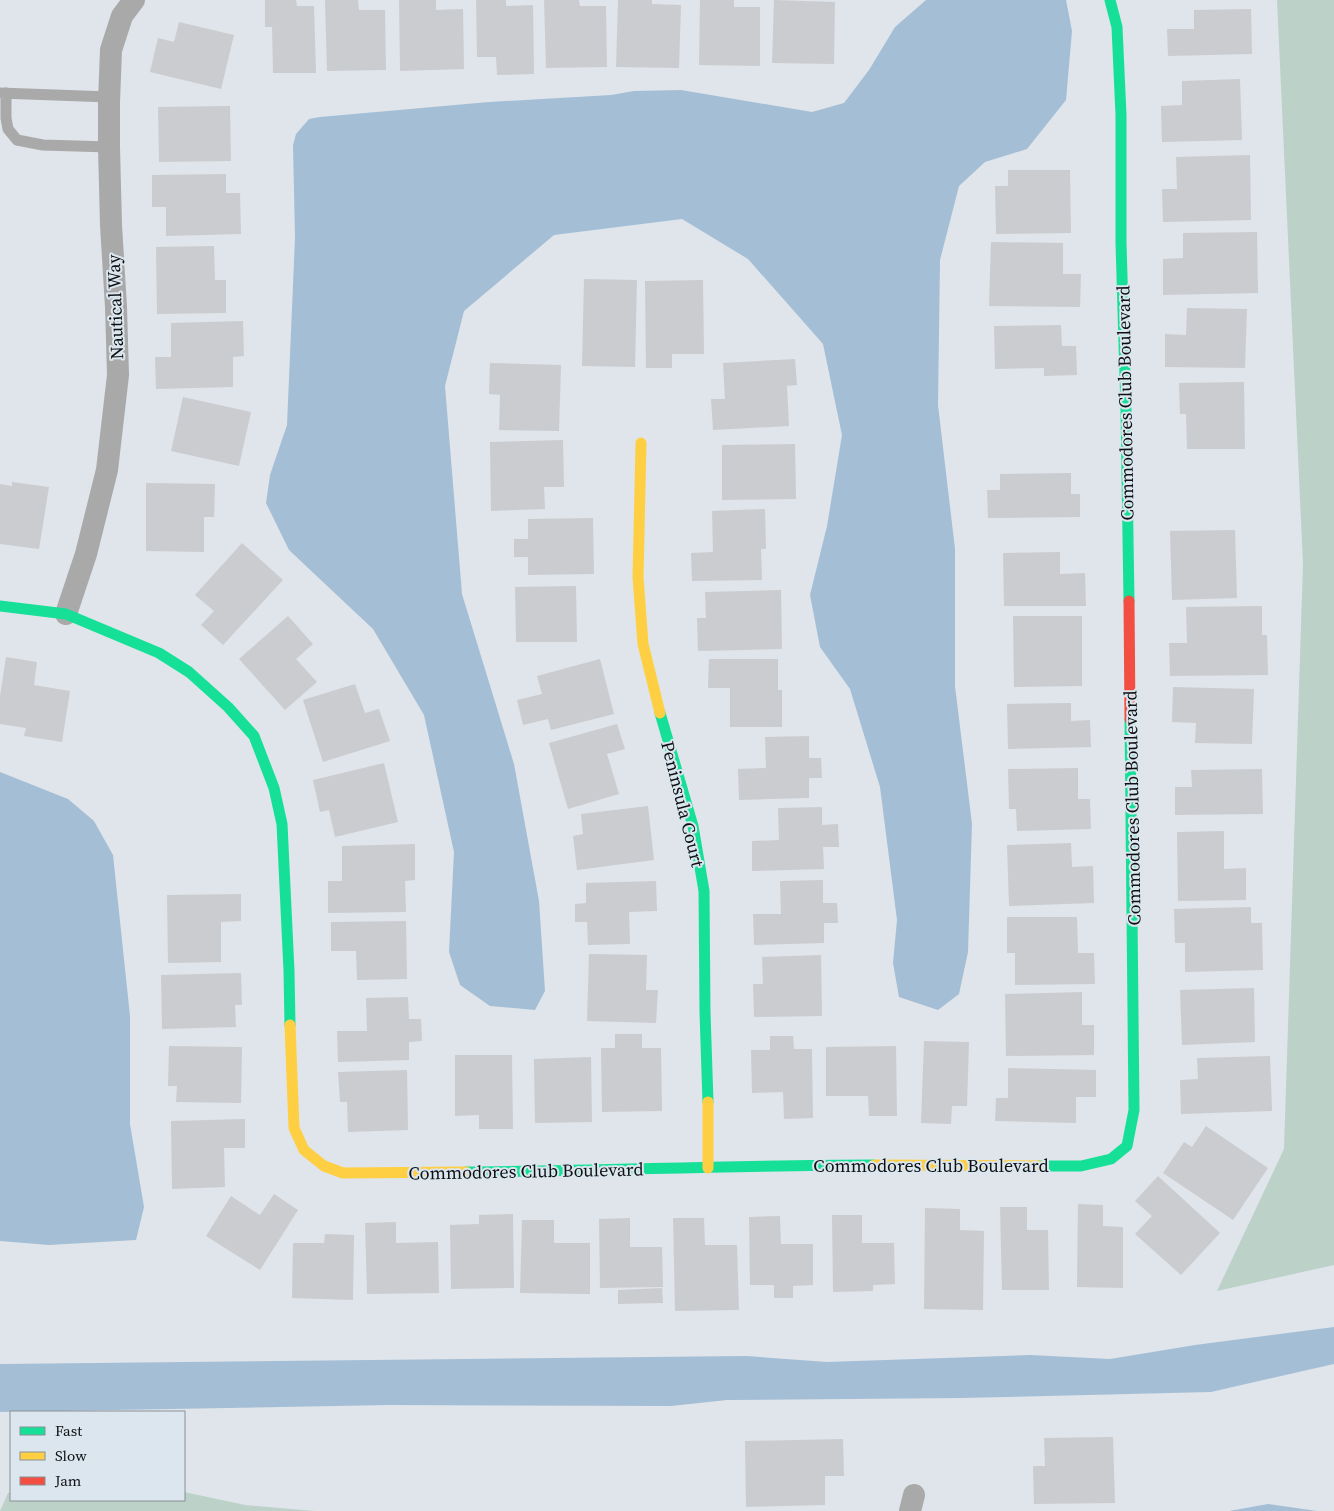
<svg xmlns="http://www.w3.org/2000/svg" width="1334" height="1511" font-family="'Source Serif 4',serif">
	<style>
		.green { fill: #bcd1c8 }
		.water { fill: #a4bed6 }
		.building { fill: #cbccd0 }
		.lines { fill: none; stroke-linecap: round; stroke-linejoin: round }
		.lane { stroke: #a9a9a9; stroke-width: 11 }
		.street { stroke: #a9a9a9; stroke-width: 22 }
		.fast { stroke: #16e098; stroke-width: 11 }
		.slow { stroke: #ffcf43; stroke-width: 11 }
		.jam { stroke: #f24e42; stroke-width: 11 }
		.labels { text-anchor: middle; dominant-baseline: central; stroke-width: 4; stroke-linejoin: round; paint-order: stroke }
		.street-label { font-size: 18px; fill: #0d1013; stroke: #dbe6ee }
	</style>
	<rect width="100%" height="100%" fill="#dfe5ea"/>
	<path class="green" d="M 1277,0 L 1334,0 L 1334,1265 L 1217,1291 L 1284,1149 L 1303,564 Z
		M 11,1492 L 11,1500 L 184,1500 L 184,1492 L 245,1505 L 314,1511 L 0,1511 L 8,1493 Z"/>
	<path class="water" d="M 926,0 L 1066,0 L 1072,31 L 1066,100 L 1027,149 L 985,162 L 959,186 L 940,260 L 938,405 L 955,549 L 955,686 L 972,824 L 968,952 L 959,994 L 938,1010 L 899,997 L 893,963 L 897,920 L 880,787 L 850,689 L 820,647 L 810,595 L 827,526 L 842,435 L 823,344 L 748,259 L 682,219 L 554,235 L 464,311 L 445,386 L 462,594 L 514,764 L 539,901 L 545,991 L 535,1010 L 490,1006 L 460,985 L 449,952 L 454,852 L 424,715 L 373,629 L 289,550 L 266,503 L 270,475 L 287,425 L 295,238 L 293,145 L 296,134 L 309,119 L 320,117 L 489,102 L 611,95 L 634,91 L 681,90 L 812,112 L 844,103 L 869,70 L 895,27 Z
		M 0,772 L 68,799 L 94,821 L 113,855 L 130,1016 L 130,1124 L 144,1207 L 136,1240 L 49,1245 L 0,1241 Z
		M 1334,1327 L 1334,1364 L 1211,1392 L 961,1398 L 727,1400 L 671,1406 L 389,1405 L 0,1412 L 0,1364 L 746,1356 L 827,1362 L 1030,1355 L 1110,1359 L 1195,1345 Z
		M 1268,1504 L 1317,1511 L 1229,1511 Z"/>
	<path class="building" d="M 265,0 L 296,0 L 297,6 L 314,6 L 316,73 L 273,73 L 272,27 L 265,27 Z
		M 325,0 L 358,0 L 359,10 L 385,10 L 386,70 L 327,71 Z
		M 399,0 L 436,0 L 436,10 L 463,9 L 464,69 L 400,71 Z
		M 476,0 L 506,0 L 506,6 L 533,5 L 534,74 L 497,75 L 496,57 L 477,57 Z
		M 544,0 L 579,0 L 580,6 L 606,6 L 607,67 L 546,68 Z
		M 618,0 L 652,0 L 652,4 L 681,5 L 679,68 L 616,67 Z
		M 700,0 L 734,0 L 734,7 L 760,7 L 760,66 L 699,65 Z
		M 774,0 L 835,2 L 834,64 L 772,63 Z
		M 1251,9 L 1252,54 L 1168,56 L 1167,29 L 1194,29 L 1194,10 Z
		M 179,22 L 234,35 L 221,89 L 150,72 L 158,38 L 174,42 Z
		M 1240,79 L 1242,140 L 1162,142 L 1161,106 L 1182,105 L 1182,81 Z
		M 230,106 L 231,161 L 159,162 L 158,107 Z
		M 1250,155 L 1251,220 L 1163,222 L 1162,189 L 1177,189 L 1176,157 Z
		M 1008,170 L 1070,170 L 1071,233 L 996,234 L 995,186 L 1008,186 Z
		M 226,174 L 226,193 L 240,193 L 241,234 L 166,236 L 166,207 L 152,207 L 152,175 Z
		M 1257,232 L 1258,293 L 1163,295 L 1163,259 L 1183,258 L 1183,233 Z
		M 991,242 L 1063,243 L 1063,274 L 1081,274 L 1080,307 L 989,306 Z
		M 214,246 L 215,280 L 226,280 L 226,313 L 157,314 L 156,247 Z
		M 584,279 L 637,280 L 635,367 L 582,366 Z
		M 703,280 L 704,354 L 672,354 L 672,368 L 646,368 L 645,281 Z
		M 1187,308 L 1247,309 L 1245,368 L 1165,367 L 1165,334 L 1186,335 Z
		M 243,321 L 244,356 L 233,357 L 233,387 L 156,389 L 155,357 L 171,357 L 171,323 Z
		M 1061,325 L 1062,346 L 1076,346 L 1077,375 L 1044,376 L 1044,368 L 995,369 L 994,326 Z
		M 795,359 L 797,385 L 787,386 L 789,426 L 713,430 L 711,399 L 725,399 L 723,363 Z
		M 490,363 L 561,365 L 559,431 L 499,430 L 500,395 L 489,394 Z
		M 1244,382 L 1245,449 L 1187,449 L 1186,414 L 1180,414 L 1179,383 Z
		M 183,397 L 251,412 L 239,466 L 171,451 Z
		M 563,440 L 564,487 L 544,487 L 545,509 L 491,511 L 490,442 Z
		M 795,444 L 796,499 L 722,500 L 722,445 Z
		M 1071,473 L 1071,494 L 1080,494 L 1080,517 L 988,518 L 987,490 L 1000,490 L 1000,474 Z
		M 12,482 L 49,487 L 39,549 L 0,544 L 0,484 L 12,486 Z
		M 146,483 L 215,484 L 214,517 L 204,517 L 204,552 L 146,551 Z
		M 765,509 L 766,549 L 761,549 L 762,580 L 692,581 L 691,553 L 713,552 L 712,511 Z
		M 593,518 L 594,574 L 528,575 L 528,557 L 514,557 L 514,539 L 528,539 L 528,519 Z
		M 1235,530 L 1237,598 L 1172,600 L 1170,531 Z
		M 242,543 L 283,580 L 223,645 L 201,625 L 214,611 L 195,595 Z
		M 1060,552 L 1060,574 L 1085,573 L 1086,606 L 1004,606 L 1003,553 Z
		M 576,586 L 577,642 L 516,642 L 515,587 Z
		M 781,590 L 782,649 L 698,651 L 697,618 L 706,618 L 705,592 Z
		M 1262,606 L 1262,635 L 1267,635 L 1268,675 L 1170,676 L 1169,643 L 1187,643 L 1186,607 Z
		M 288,616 L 313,644 L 296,659 L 317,682 L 285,710 L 239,659 Z
		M 1013,616 L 1082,616 L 1082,686 L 1014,687 Z
		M 6,657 L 37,662 L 34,685 L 70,691 L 62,742 L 24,736 L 26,728 L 0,724 L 0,696 Z
		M 600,659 L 614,714 L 551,730 L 548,719 L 523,725 L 517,700 L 542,694 L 537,676 Z
		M 709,659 L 778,659 L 778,690 L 782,690 L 782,727 L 730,727 L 730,688 L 708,688 Z
		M 355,684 L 365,713 L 379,709 L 390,741 L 323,762 L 303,700 Z
		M 1173,687 L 1254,689 L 1252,744 L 1195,743 L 1196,723 L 1172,722 Z
		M 1071,703 L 1071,721 L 1090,720 L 1091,747 L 1008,749 L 1007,704 Z
		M 617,724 L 625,749 L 607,754 L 619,794 L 568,809 L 549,743 Z
		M 809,736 L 809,758 L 821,758 L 822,778 L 809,778 L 809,798 L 739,800 L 738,769 L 766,768 L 765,737 Z
		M 384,763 L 398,822 L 335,837 L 329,810 L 320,812 L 313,780 Z
		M 1078,768 L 1078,799 L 1090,799 L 1091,829 L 1017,831 L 1016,809 L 1009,809 L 1008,769 Z
		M 1262,769 L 1263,814 L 1175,815 L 1175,787 L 1192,787 L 1191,770 Z
		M 648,806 L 654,860 L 577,870 L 573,836 L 583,834 L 581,814 Z
		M 822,807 L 822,825 L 838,824 L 839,847 L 823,847 L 824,869 L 752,871 L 752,841 L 779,840 L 778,808 Z
		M 1224,831 L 1224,869 L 1246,868 L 1246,900 L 1178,901 L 1177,832 Z
		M 1071,843 L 1072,867 L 1093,866 L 1094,903 L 1009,906 L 1007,845 Z
		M 415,844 L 415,880 L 405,881 L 406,912 L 328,913 L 328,881 L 342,881 L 342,846 Z
		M 823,880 L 823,903 L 837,903 L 838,923 L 824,923 L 824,943 L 754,945 L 753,914 L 781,914 L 780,881 Z
		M 656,881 L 657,911 L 629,912 L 630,944 L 588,945 L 587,922 L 575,922 L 575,904 L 586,903 L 586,883 Z
		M 241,894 L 241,921 L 221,922 L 221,962 L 168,963 L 167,895 Z
		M 1251,907 L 1251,923 L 1262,923 L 1263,970 L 1185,972 L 1185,943 L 1175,943 L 1174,909 Z
		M 1007,917 L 1077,917 L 1078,953 L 1094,953 L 1095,984 L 1015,985 L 1015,953 L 1007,953 Z
		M 406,921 L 407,979 L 357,980 L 356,951 L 331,951 L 331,922 Z
		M 589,954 L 647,955 L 646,990 L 658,990 L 656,1023 L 587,1021 Z
		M 821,955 L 822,1016 L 754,1017 L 753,984 L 763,984 L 762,957 Z
		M 241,973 L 242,1005 L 235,1005 L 236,1027 L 162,1029 L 161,975 Z
		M 1254,988 L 1255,1042 L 1182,1045 L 1180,990 Z
		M 1082,992 L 1082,1025 L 1094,1025 L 1094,1055 L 1006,1056 L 1005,994 Z
		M 408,997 L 409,1019 L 421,1019 L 422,1041 L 409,1042 L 409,1060 L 338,1062 L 337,1031 L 367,1031 L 366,998 Z
		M 615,1034 L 642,1034 L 642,1048 L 661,1048 L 662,1111 L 602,1112 L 601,1048 L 615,1048 Z
		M 770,1036 L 793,1036 L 794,1049 L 812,1049 L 813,1118 L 784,1119 L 783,1092 L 752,1093 L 751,1050 L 770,1050 Z
		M 924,1041 L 969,1042 L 967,1106 L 952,1106 L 951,1124 L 921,1123 Z
		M 169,1046 L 242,1047 L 241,1103 L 176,1102 L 177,1086 L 168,1086 Z
		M 896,1046 L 897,1116 L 869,1116 L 868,1096 L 826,1096 L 826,1047 Z
		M 455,1055 L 512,1055 L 513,1129 L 479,1129 L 479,1115 L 455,1116 Z
		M 1270,1056 L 1272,1111 L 1181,1114 L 1180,1080 L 1198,1079 L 1197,1058 Z
		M 591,1057 L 592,1122 L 535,1123 L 534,1059 Z
		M 1008,1068 L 1096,1070 L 1096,1097 L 1076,1097 L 1076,1123 L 995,1121 L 996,1098 L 1008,1098 Z
		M 407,1070 L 408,1130 L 348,1132 L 347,1102 L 340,1102 L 338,1072 Z
		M 245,1119 L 245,1148 L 224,1148 L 225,1187 L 172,1189 L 171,1121 Z
		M 1206,1126 L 1268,1168 L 1233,1220 L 1163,1173 L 1184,1142 L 1192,1147 Z
		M 1158,1176 L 1220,1233 L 1181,1275 L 1135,1234 L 1152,1216 L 1135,1201 Z
		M 274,1194 L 298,1210 L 260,1270 L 206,1236 L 231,1196 L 260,1215 Z
		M 1078,1204 L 1103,1205 L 1103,1226 L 1123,1227 L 1123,1288 L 1077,1287 Z
		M 1000,1207 L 1027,1207 L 1027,1230 L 1048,1230 L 1049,1290 L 1002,1290 Z
		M 925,1208 L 960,1209 L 960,1230 L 984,1231 L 983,1310 L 924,1309 Z
		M 513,1214 L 514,1288 L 451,1289 L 450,1225 L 479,1224 L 479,1215 Z
		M 832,1215 L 862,1215 L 862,1243 L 894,1243 L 895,1284 L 873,1285 L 873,1291 L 833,1292 Z
		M 780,1216 L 781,1244 L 813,1244 L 813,1285 L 793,1286 L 793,1298 L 774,1298 L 774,1285 L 750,1285 L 749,1217 Z
		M 630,1218 L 630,1247 L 662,1247 L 663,1287 L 600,1288 L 599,1219 Z
		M 673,1218 L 704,1218 L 705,1245 L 737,1245 L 739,1310 L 675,1311 Z
		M 522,1220 L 554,1220 L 554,1243 L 590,1243 L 590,1294 L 520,1293 Z
		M 396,1222 L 396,1243 L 438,1242 L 439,1293 L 367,1294 L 365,1223 Z
		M 325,1234 L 354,1235 L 353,1300 L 292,1298 L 293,1243 L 324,1243 Z
		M 662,1288 L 663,1303 L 618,1304 L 618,1290 Z
		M 1113,1437 L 1115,1503 L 1034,1504 L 1033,1466 L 1045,1466 L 1044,1438 Z
		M 843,1439 L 844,1476 L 825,1476 L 825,1505 L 746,1507 L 745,1441 Z"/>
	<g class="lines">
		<path class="lane" d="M 0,93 L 109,97
			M 6,93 L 6,118 L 8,129 L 17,140 L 43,145 L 109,147"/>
		<path class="street" d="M 66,614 L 86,554 L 107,470 L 118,375 L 116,307 L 111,225 L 109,147 L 109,102 L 111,50 L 122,16 L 134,0
			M 910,1511 L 914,1495"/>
		<path class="fast" d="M 1110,0 L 1117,27 L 1121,115 L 1121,243 L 1126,410 L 1129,601
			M 0,606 L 66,614 L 159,653 L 189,672 L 228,707 L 254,736 L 274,788 L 282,824 L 289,971 L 290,1025
			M 660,713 L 693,826 L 704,891 L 705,1012 L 708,1102
			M 1039,1166 L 1081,1166 L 1111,1159 L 1127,1146 L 1134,1110 L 1130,719
			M 466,1172 C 602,1171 738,1165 874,1165"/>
		<path class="slow" d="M 641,443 L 638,577 L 643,644 L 660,713
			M 290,1025 L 294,1128 L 304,1150 L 324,1166 L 343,1173 L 466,1172
			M 708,1102 L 708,1168
			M 874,1165 L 1039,1166"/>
		<path class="jam" d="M 1129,601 L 1130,719"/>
	</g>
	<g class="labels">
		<g class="street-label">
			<text transform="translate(115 307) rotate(-92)">Nautical Way</text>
			<text transform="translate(1125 403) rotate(-91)">Commodores Club Boulevard</text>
			<text transform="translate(683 804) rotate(76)">Peninsula Court</text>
			<text transform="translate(1132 808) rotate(-91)">Commodores Club Boulevard</text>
			<text x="931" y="1165">Commodores Club Boulevard</text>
			<text transform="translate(526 1171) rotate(-1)">Commodores Club Boulevard</text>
		</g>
	</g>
	<rect x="10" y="1411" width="175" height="90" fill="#dbe6ee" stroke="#899096"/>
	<rect x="20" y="1427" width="25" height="8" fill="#16e098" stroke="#899096"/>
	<text x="55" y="1436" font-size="15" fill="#0d1013">Fast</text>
	<rect x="20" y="1452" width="25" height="8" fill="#ffcf43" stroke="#899096"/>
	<text x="55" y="1461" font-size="15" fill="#0d1013">Slow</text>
	<rect x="20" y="1477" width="25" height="8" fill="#f24e42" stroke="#899096"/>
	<text x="55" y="1486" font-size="15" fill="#0d1013">Jam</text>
</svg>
